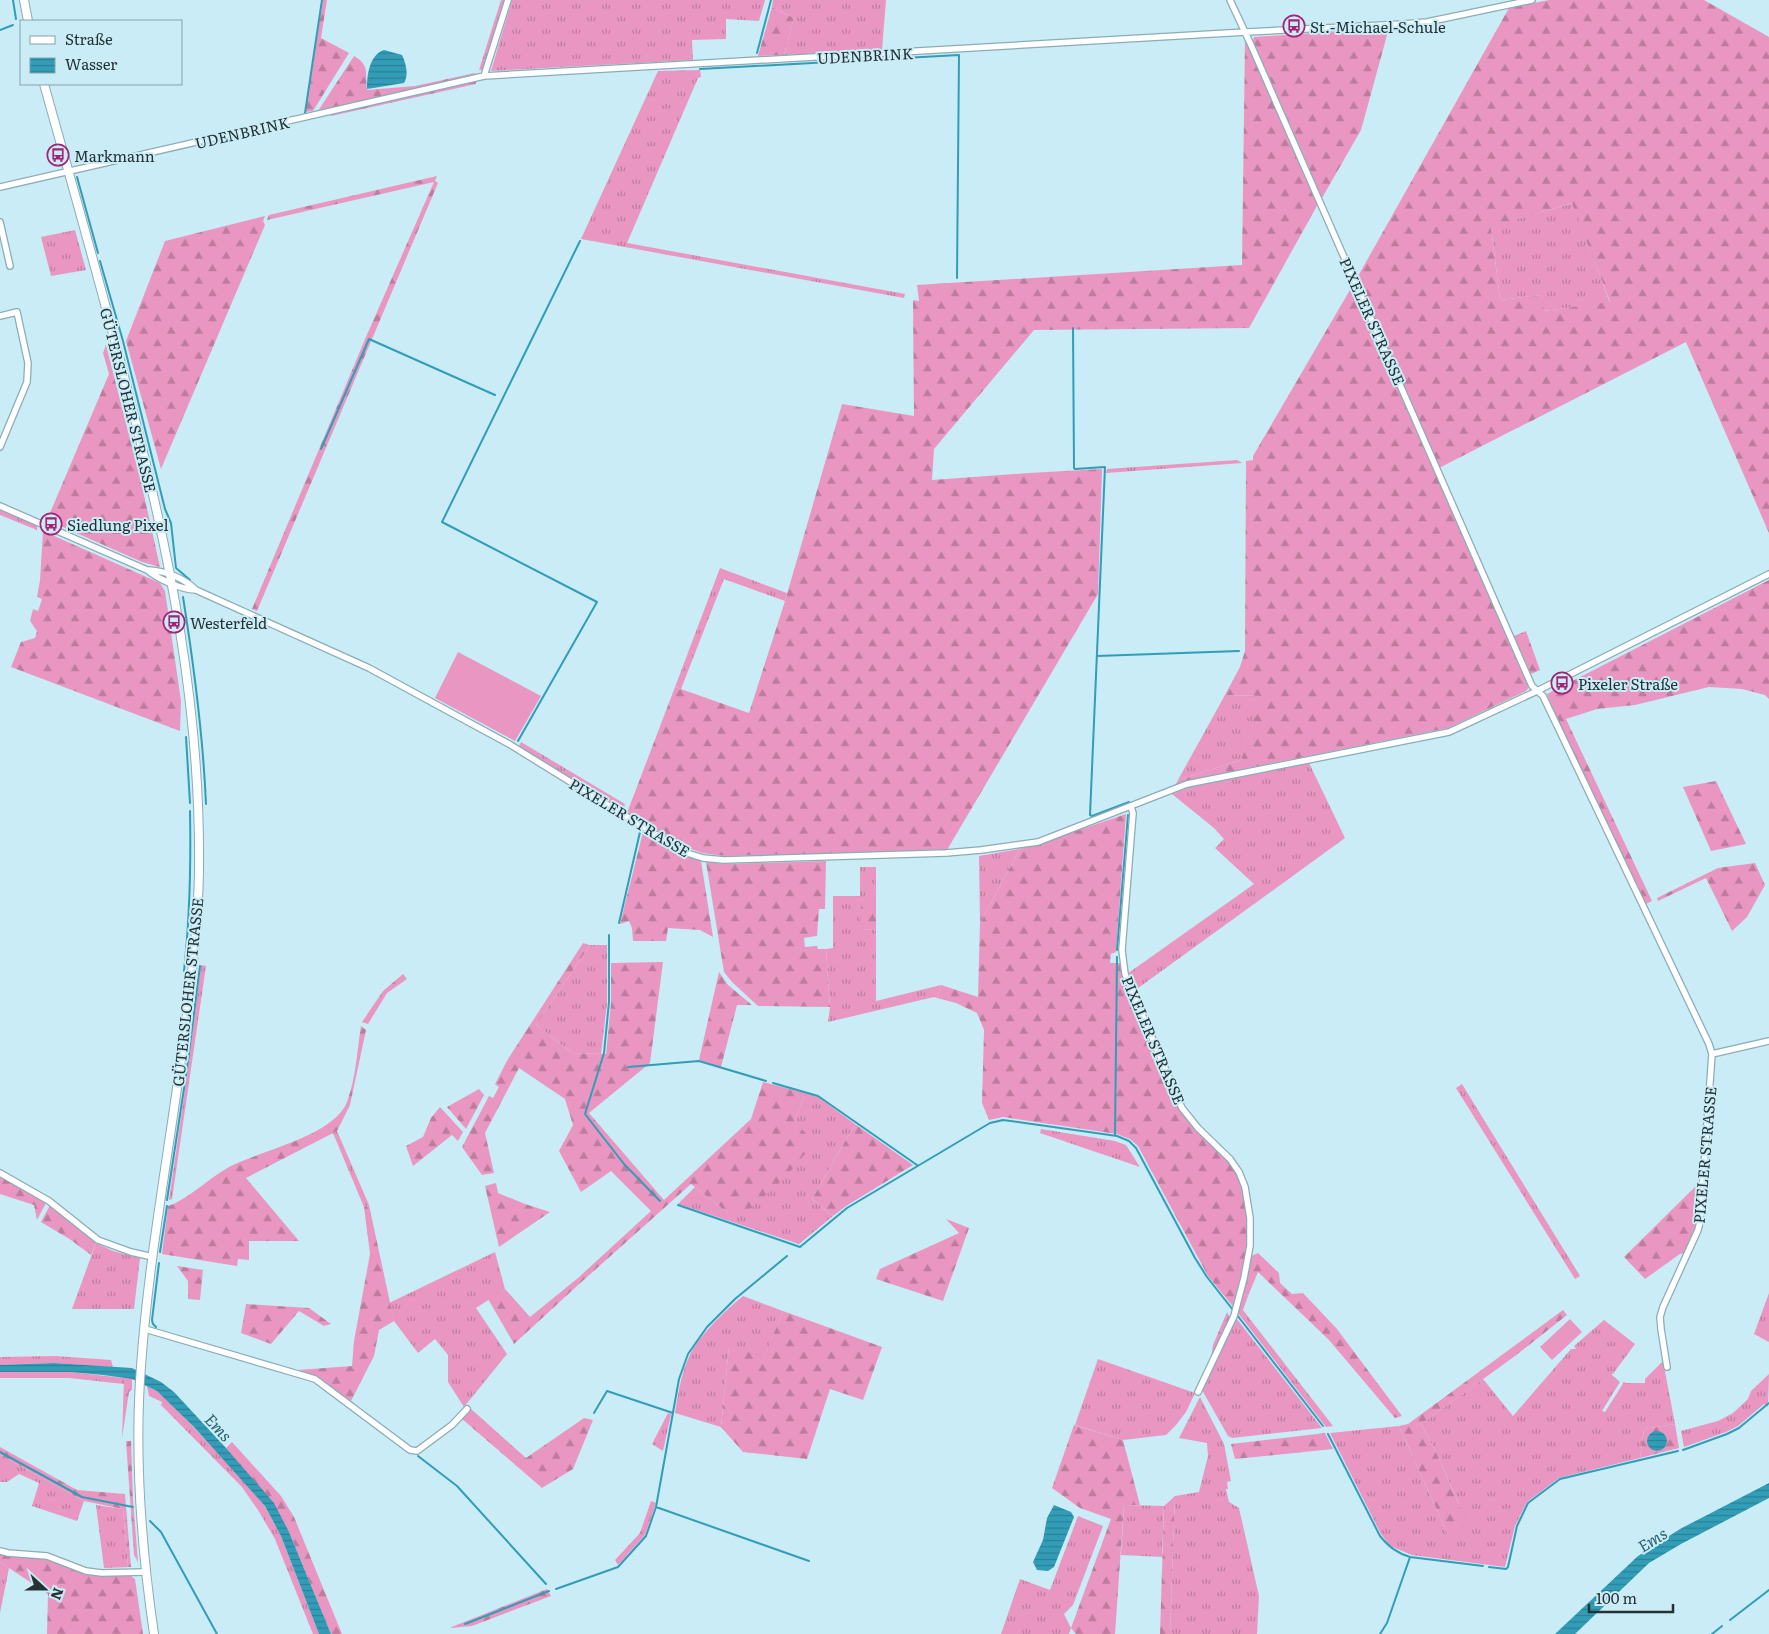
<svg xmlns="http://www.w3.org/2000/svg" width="1769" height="1634" font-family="Literata,serif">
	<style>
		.grass { fill: url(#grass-tufts) }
		.forest { fill: url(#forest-firs); fill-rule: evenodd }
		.pitch { fill: #e997c2 }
		.water { fill: url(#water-rules) }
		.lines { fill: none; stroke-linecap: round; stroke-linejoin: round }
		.stream { stroke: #329db7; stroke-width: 2 }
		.street-casing { stroke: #8bacb6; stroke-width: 8 }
		.secondary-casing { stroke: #8bacb6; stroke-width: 10 }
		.street { stroke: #fff; stroke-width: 5.5 }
		.secondary { stroke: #fff; stroke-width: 8 }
		.labels { text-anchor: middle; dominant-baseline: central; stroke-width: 4; stroke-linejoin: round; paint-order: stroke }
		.poi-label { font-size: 15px; fill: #243135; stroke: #c9ecf6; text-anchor: start }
		.street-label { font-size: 15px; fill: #243135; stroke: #c9ecf6 }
		.water-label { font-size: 16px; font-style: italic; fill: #28606f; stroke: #c9ecf6 }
	</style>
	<defs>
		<pattern id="grass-tufts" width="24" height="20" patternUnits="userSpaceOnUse" patternTransform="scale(1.25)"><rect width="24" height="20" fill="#e997c2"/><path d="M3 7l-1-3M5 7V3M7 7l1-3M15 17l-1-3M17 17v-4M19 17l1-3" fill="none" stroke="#bd7c9e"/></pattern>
		<pattern id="forest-firs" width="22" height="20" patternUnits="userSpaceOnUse" patternTransform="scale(1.25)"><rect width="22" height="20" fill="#e997c2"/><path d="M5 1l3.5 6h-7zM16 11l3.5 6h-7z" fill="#bd7c9e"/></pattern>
		<pattern id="water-rules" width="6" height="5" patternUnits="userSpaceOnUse" patternTransform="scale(1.25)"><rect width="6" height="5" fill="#329db7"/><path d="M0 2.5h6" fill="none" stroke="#2a8196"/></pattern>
	</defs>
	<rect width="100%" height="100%" fill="#c9ecf6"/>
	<path class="grass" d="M 501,0 L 505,0 L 483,70 L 479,70 Z
		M 512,0 L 765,0 L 759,21 L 726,19 L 726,39 L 692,40 L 693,60 L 491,71 Z
		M 773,0 L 886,0 L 882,50 L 784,55 L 794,18 L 772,7 Z
		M 700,70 L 701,77 L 698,78 L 627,243 L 905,294 L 904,298 L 581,239 L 658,71 Z
		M 1573,203 L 1610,303 L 1543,311 L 1541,295 L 1500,300 L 1491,226 Z
		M 75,230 L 86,270 L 51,276 L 41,237 Z
		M 1237,460 L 1242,463 L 1106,473 L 1107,469 Z
		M 0,509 L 37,525 L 37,530 L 0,515 Z
		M 720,568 L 787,593 L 785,601 L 724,579 L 681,689 L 675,687 Z
		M 1225,695 L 1263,696 L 1241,760 L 1178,780 Z
		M 521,742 L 625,804 L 623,811 L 519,746 Z
		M 1309,763 L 1345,838 L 1134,991 L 1127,974 L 1254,884 L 1215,848 L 1224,839 L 1214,828 L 1172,794 L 1190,787 Z
		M 1020,849 L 980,923 L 979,856 Z
		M 860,867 L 876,867 L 876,905 L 861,905 L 861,929 L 876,930 L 876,1001 L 941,985 L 937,998 L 934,997 L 828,1022 L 830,1007 L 826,949 L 833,948 L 833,896 L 860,896 Z
		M 590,945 L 607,945 L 607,1003 L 601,1054 L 572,1053 L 536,1025 Z
		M 201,965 L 206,966 L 172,1199 L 169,1200 L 188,1069 Z
		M 1462,1084 L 1580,1276 L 1575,1279 L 1456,1088 Z
		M 805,1093 L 818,1097 L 855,1124 L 812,1199 L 833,1216 L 799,1244 L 678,1204 L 695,1187 L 728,1213 L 795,1121 Z
		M 1041,1129 L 1115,1141 L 1126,1145 L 1140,1167 L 1040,1133 Z
		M 337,1131 L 369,1205 L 364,1207 L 333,1133 Z
		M 96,1243 L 113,1251 L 140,1258 L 134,1309 L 72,1309 Z
		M 495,1252 L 505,1289 L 476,1308 L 507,1354 L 464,1407 L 448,1382 L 448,1355 L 435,1339 L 418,1353 L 394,1321 L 389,1303 Z
		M 1769,1293 L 1769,1342 L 1754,1334 Z
		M 1243,1294 L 1248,1296 L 1243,1310 L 1333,1426 L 1326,1427 L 1238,1313 Z
		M 743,1296 L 783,1311 L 764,1358 L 729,1347 L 721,1427 L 675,1413 C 678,1394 681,1374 689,1357 C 698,1336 726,1310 743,1296 Z
		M 1236,1318 L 1322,1428 L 1232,1438 L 1228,1436 L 1202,1390 Z
		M 1604,1320 L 1635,1344 L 1613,1374 L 1611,1374 L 1620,1382 L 1602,1411 L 1605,1412 L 1624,1382 L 1626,1383 L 1645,1383 L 1645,1379 L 1663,1361 L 1675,1424 L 1644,1429 L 1640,1458 L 1559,1478 L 1527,1502 L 1515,1526 L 1505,1567 L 1412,1555 L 1390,1546 L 1381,1534 L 1330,1433 L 1399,1426 L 1448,1535 L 1459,1504 L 1436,1452 L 1421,1424 L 1483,1379 L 1513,1416 L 1571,1349 L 1576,1349 L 1574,1346 Z
		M 55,1356 L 111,1360 L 113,1367 L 54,1363 L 0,1365 L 0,1357 Z
		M 1098,1359 L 1195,1393 L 1186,1412 L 1176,1425 L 1166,1435 L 1123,1440 L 1075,1425 Z
		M 0,1372 L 70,1372 L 124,1378 L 124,1384 L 69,1378 L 0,1378 Z
		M 1769,1374 L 1768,1407 L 1764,1404 L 1738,1426 L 1726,1432 L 1684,1447 L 1681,1431 L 1718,1421 L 1733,1413 L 1748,1399 L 1751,1391 Z
		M 147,1386 L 157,1391 L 168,1400 L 247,1484 L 265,1506 L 281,1536 L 319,1634 L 313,1634 L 275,1539 L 258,1510 L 242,1487 L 161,1405 L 162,1402 L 149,1396 Z
		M 1200,1397 L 1224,1444 L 1231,1481 L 1227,1482 L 1228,1489 L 1226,1489 L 1229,1502 L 1239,1508 L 1259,1596 L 1257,1634 L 1170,1634 L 1175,1496 L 1199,1492 L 1208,1456 L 1207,1443 L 1179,1438 Z
		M 668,1413 L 671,1414 L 663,1451 L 652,1444 Z
		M 0,1455 L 84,1501 L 77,1521 L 32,1506 L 39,1483 L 19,1474 L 7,1482 L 0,1482 Z
		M 96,1505 L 123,1509 L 128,1567 L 104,1568 Z
		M 1124,1505 L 1164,1506 L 1162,1557 L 1121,1555 Z
		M 1078,1516 L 1103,1526 L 1073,1605 L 1064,1614 L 1071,1628 L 1069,1634 L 1001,1634 L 1020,1579 L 1050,1590 Z
		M 0,1562 L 9,1568 L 0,1613 Z"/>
	<path class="forest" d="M 323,0 L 327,0 L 321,38 L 349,53 L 313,111 L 305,112 Z
		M 1549,0 L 1704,0 L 1769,37 L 1769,533 L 1686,342 L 1439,468 L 1357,278 L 1509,8 ZM 1572,203 L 1610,302 L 1544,311 L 1541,295 L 1500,300 L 1491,227 Z
		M 772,7 L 794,18 L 784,55 L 758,56 Z
		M 1389,28 L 1361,130 L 1322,198 L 1253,41 L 1254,37 Z
		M 1245,41 L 1247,41 L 1318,204 L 1249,328 L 1034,330 L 934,449 L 932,480 L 1029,473 L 1102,469 L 1098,594 L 947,850 L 826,854 L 725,856 L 702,853 L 686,847 L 627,813 L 675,687 L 749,713 L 785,601 L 842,404 L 914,416 L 913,300 L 919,301 L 917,285 L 1242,265 Z
		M 354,56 C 370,65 365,73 367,90 L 415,86 L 475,73 L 476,76 L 318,111 Z
		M 476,81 L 476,84 L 331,116 L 332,114 Z
		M 437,176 L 435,181 L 438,183 L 257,611 L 252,609 L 366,337 L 434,182 L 267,220 L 269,215 Z
		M 265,216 L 263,221 L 265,225 L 161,469 L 126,341 L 165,241 Z
		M 1354,283 L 1530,686 L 1526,691 L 1448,728 L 1239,770 L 1175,786 L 1178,780 L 1241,760 L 1262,696 L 1225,695 L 1240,667 L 1245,651 L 1246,461 L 1253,460 L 1253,456 Z
		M 106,345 L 142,486 L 160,567 L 142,562 L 47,520 L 109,374 L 103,353 Z
		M 43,531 L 160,583 L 165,591 L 181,701 L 180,731 L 11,667 L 21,642 L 35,638 L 37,631 L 30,621 L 33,609 L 38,611 L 42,599 L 37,597 L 40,580 Z
		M 1769,580 L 1769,699 L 1765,695 L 1742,689 L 1709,687 L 1635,705 L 1597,709 L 1566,719 L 1652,901 L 1646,904 L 1558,723 L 1547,694 Z
		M 1526,631 L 1540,670 L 1531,674 L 1514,636 Z
		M 1716,781 L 1746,844 L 1711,851 L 1683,787 Z
		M 1126,814 L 1116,952 L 1111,954 L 1110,963 L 1120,963 L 1122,976 L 1181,1109 L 1229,1160 L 1237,1172 L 1243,1187 L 1248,1218 L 1247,1245 L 1235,1309 L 1208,1276 L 1138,1146 L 1130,1139 L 1117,1134 L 1003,1117 L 989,1120 L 982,1103 L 984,1030 L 977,1013 L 956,1003 L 937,998 L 941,985 L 978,997 L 980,923 L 1020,849 L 1038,844 Z
		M 643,832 L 683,856 L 701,861 L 713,937 L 700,930 L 668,928 L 666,941 L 633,941 L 632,928 L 629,921 L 620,924 Z
		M 826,861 L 825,909 L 819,909 L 817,936 L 804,938 L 805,947 L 817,946 L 818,949 L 826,949 L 830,1007 L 758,1006 L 732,982 L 724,972 L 706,862 L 725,864 Z
		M 1755,863 L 1765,885 L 1747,917 L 1732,931 L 1706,878 L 1658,901 L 1657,898 L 1718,868 Z
		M 861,905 L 876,905 L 876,930 L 861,929 Z
		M 583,943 L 590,945 L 536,1025 L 572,1053 L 606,1054 L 611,1003 L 611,963 L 663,962 L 650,1063 L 589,1113 L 664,1200 L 751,1119 L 763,1082 L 805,1093 L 795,1121 L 814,1143 L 785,1178 L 750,1209 L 728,1213 L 691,1184 L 577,1286 L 514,1344 L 488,1299 L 505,1289 L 530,1317 L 578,1278 L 651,1211 L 611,1171 L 581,1192 L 559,1151 L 573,1125 L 565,1099 L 519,1068 L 485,1133 L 494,1173 L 482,1175 L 462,1147 L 489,1096 L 493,1098 L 499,1087 L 495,1084 L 508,1059 Z
		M 719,972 L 728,985 L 752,1005 L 737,1005 L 721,1067 L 699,1060 Z
		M 403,974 L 407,979 L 387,993 L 368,1024 L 362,1022 L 383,991 Z
		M 361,1026 L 366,1030 L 350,1105 L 337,1131 L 246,1178 L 299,1241 L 249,1241 L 249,1260 L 238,1259 L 237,1266 L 162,1254 L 168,1206 C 188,1200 212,1175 233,1165 C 264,1150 334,1135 347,1102 C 356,1078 357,1051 361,1026 Z
		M 479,1089 L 484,1095 L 466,1129 L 447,1107 Z
		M 440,1107 L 463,1132 L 458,1141 L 452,1135 L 413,1166 L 406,1146 L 423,1137 L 431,1118 Z
		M 855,1124 L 913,1165 L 846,1206 L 833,1216 L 812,1199 Z
		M 0,1176 L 46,1203 L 37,1220 L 34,1205 L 0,1194 Z
		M 1700,1182 L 1697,1222 L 1684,1253 L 1680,1254 L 1645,1279 L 1624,1257 Z
		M 496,1183 L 498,1193 L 525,1204 L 550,1212 L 499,1247 L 485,1186 Z
		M 50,1205 L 96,1243 L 91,1255 L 71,1240 L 41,1222 Z
		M 369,1205 L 394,1321 L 379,1330 L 374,1356 L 351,1401 L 315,1376 L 298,1370 L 352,1366 L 354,1341 L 370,1254 L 364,1207 Z
		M 946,1219 L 969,1228 L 943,1301 L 876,1279 L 880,1269 L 959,1233 Z
		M 1258,1253 L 1279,1273 L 1280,1283 L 1292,1294 L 1303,1293 L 1337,1329 L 1402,1416 L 1395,1418 L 1329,1340 L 1258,1272 L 1248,1296 L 1243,1294 L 1251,1256 Z
		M 177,1266 L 203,1270 L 200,1300 L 188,1299 L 188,1281 Z
		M 246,1304 L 309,1308 L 331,1324 L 324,1326 L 299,1311 L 271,1344 L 241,1333 Z
		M 1563,1310 L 1567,1315 L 1515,1356 L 1421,1424 L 1436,1452 L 1468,1525 L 1448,1535 L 1399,1426 L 1408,1424 Z
		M 783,1311 L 882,1347 L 863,1400 L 830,1389 L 807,1459 L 743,1452 L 721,1427 L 729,1346 L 764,1357 Z
		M 1227,1312 L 1230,1318 L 1211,1358 L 1213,1345 Z
		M 124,1378 L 132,1379 L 132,1389 L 129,1392 L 122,1438 Z
		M 470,1408 L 526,1458 L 584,1418 L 593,1420 L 573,1469 L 542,1488 L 461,1418 Z
		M 1675,1424 L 1679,1448 L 1640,1458 L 1644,1429 Z
		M 1074,1425 L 1123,1440 L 1140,1505 L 1124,1505 L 1115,1634 L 1076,1634 L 1071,1628 L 1111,1519 L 1080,1508 L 1052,1488 Z
		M 1325,1433 L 1333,1449 L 1235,1459 L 1231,1444 Z
		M 126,1441 L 131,1441 L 133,1500 L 138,1562 L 134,1555 Z
		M 232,1442 L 281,1496 L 294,1517 L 342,1634 L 331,1634 L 289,1532 L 226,1448 Z
		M 0,1447 L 77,1490 L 125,1494 L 131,1567 L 128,1567 L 123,1509 L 84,1501 L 0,1455 Z
		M 1175,1496 L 1170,1634 L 1160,1634 L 1164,1506 Z
		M 651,1501 L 656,1503 L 645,1535 L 618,1565 L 615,1560 L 640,1533 Z
		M 0,1554 L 8,1556 L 36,1556 L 46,1558 L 85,1574 L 131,1576 L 135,1579 L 143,1634 L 47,1634 L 48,1594 L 0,1562 Z
		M 547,1589 L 551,1596 L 472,1626 L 449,1628 Z"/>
	<path class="pitch" d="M 458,652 L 541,696 L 515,741 L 435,698 Z
		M 1570,1319 L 1582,1332 L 1552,1360 L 1540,1347 Z"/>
	<path class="water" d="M 384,50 L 402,55 C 406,63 409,75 404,83 L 367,89 C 367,76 369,55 384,50 Z
		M 54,1363 L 132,1368 L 161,1382 L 174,1392 L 226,1448 L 274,1503 L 289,1532 L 331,1634 L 319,1634 L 281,1536 L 265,1506 L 194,1427 L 157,1391 L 132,1379 L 103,1375 L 70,1372 L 0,1372 L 0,1365 Z
		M1647 1441a10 10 0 1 1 20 0a10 10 0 1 1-20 0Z
		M 1769,1483 L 1769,1498 L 1681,1544 L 1649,1563 L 1575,1634 L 1555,1634 L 1638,1556 L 1680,1529 Z
		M 1054,1505 L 1071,1512 L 1074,1517 L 1054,1567 L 1048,1571 L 1037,1570 L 1033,1562 L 1043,1540 L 1047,1518 Z"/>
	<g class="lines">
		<path class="stream" d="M 13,0 L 16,19
			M 0,30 L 13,25
			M 757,53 L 771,0
			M 700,69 L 959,55 L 957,278
			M 305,113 L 322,0
			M 77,177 L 98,253
			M 100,261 L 123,341 L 165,509 L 171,523 L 176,568 L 190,580
			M 1073,328 L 1074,468 L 1075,469 L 1105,467 L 1090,815 L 1092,816 L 1129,802
			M 321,449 L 369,339 L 495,395
			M 183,597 C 194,666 203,734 206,804
			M 1097,656 L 1239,651
			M 186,737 L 190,803
			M 518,741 L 597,602 L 442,522 L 580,241
			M 619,923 L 640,832
			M 609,935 L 609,1002 L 604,1053 L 585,1114 L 624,1164 L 660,1201
			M 1117,950 L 1128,815
			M 184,971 C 190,917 191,865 190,811
			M 628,1067 L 699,1061 L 766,1081
			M 773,1083 L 818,1096 L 917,1165
			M 1115,1135 L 1117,957
			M 167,1200 L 187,1069 L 200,966
			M 678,1205 L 800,1247 L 847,1208 L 990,1123 L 1003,1120 L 1117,1136 L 1129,1141 L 1136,1148 L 1195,1258 L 1207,1277 L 1233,1310
			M 160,1252 L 167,1206
			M 1237,1315 L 1323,1426
			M 156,1327 L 153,1324 L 152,1320 L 159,1263
			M 594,1413 L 607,1391 L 673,1413
			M 1328,1434 L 1380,1536 C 1389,1547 1397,1553 1410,1557 L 1483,1566
			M 1683,1450 L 1727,1434 L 1739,1428 L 1769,1403
			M 0,1452 L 82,1497 L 133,1507
			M 418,1456 L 457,1486 L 546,1584
			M 656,1507 L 809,1561
			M 150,1521 L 161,1532 L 217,1634
			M 1489,1567 L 1506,1569 L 1508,1567 L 1517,1526 L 1528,1503 L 1560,1479 L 1678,1451
			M 556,1589 L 618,1567 L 646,1536 L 656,1507 L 679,1379 L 688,1354 L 707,1327 L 735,1299 L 787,1256
			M 1730,1620 L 1769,1590
			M 465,1624 L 549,1591
			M 1380,1634 L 1387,1623 L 1410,1557
			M 1712,1634 L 1722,1626"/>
		<g class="street-casing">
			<path id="street" d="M 1230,0 L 1251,45 L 1532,686 L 1543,696 L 1709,1044 L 1712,1054 L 1700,1222 L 1698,1230 L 1663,1307 L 1660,1317 L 1661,1329 L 1667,1367
				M 484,76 L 508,0
				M 0,187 L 484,76 L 1246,32 L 1403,24 L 1427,22 L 1532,0
				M 0,222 L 10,266
				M 0,316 L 17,312 L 28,363 L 27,382 L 0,447
				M 0,506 L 147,570 C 160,580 179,589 196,590 L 369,668 L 437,705 L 509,744 L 684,852 L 703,858 L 724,860 L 946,853 L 981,850 L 1038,842 L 1187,784 L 1449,732 L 1537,691 L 1769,574
				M 149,570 C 166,571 184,578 196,590
				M 1131,807 L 1133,813 L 1122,950 L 1125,974 L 1182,1108 L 1198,1128 L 1230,1159 L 1239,1172 L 1245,1187 L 1250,1218 L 1250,1246 L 1244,1278 L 1234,1316 L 1198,1392
				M 1712,1054 L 1769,1041
				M 0,1173 L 49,1201 L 98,1240 L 131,1252 L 153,1257
				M 145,1329 L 315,1379 L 410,1450 L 417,1451 L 452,1425 L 467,1409
				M 0,1551 L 8,1553 L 47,1556 L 86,1571 L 102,1573 L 145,1572"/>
		</g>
		<g class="secondary-casing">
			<path id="secondary" d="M 24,0 L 28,21
				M 44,84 C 73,188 103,292 129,396 C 170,555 201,707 199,872 C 198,925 192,977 185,1029 C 171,1142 149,1253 141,1366 C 134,1456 141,1545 154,1634"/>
		</g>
		<use href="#street" class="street"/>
		<use href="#secondary" class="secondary"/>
	</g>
	<defs>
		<g id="bus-ring" transform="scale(1.125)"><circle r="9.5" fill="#c9ecf6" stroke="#a32374" stroke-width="1.5"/><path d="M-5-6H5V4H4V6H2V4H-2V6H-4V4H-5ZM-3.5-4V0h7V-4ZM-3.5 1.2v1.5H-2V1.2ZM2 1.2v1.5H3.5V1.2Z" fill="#a32374"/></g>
	</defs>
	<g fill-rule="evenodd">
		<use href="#bus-ring" x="1294" y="26"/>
		<use href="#bus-ring" x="58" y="155"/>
		<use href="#bus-ring" x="51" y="524"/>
		<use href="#bus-ring" x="174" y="622"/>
		<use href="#bus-ring" x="1562" y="683"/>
	</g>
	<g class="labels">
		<g class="poi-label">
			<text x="1310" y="26">St.-Michael-Schule</text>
			<text x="74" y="155">Markmann</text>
			<text x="67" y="524">Siedlung Pixel</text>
			<text x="190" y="622">Westerfeld</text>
			<text x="1578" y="683">Pixeler Straße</text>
		</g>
		<g class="street-label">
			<text transform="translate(865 55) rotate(-3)">UDENBRINK</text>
			<text transform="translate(242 132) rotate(-13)">UDENBRINK</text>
			<text transform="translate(1373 321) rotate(66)">PIXELER STRASSE</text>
			<text transform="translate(129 400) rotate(76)">GÜTERSLOHER STRASSE</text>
			<text transform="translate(630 817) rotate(31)">PIXELER STRASSE</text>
			<text transform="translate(187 992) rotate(-84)">GÜTERSLOHER STRASSE</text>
			<text transform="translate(1154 1040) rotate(67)">PIXELER STRASSE</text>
			<text transform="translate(1704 1155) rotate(-85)">PIXELER STRASSE</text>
		</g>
		<g class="water-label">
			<text transform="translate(219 1427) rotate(47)">Ems</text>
			<text transform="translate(1652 1539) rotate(-32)">Ems</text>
		</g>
	</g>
	<rect x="20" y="20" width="162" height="65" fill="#c9ecf6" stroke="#87a1a9"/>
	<rect x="30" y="36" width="25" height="8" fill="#ffffff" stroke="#87a1a9"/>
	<text x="65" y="45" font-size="15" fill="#243135">Straße</text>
	<rect x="30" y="58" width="25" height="15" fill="url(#water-rules)" stroke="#87a1a9"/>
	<text x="65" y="70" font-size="15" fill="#243135">Wasser</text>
	<g transform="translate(45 1589) rotate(111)" stroke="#c9ecf6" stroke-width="4" paint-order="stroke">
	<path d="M0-4L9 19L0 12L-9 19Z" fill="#243135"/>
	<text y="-8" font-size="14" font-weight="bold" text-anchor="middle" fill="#243135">N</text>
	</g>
	<path d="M1589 1604v8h84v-8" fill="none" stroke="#243135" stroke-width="2.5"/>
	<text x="1596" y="1604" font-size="15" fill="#243135" stroke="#c9ecf6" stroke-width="4" paint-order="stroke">100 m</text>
</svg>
